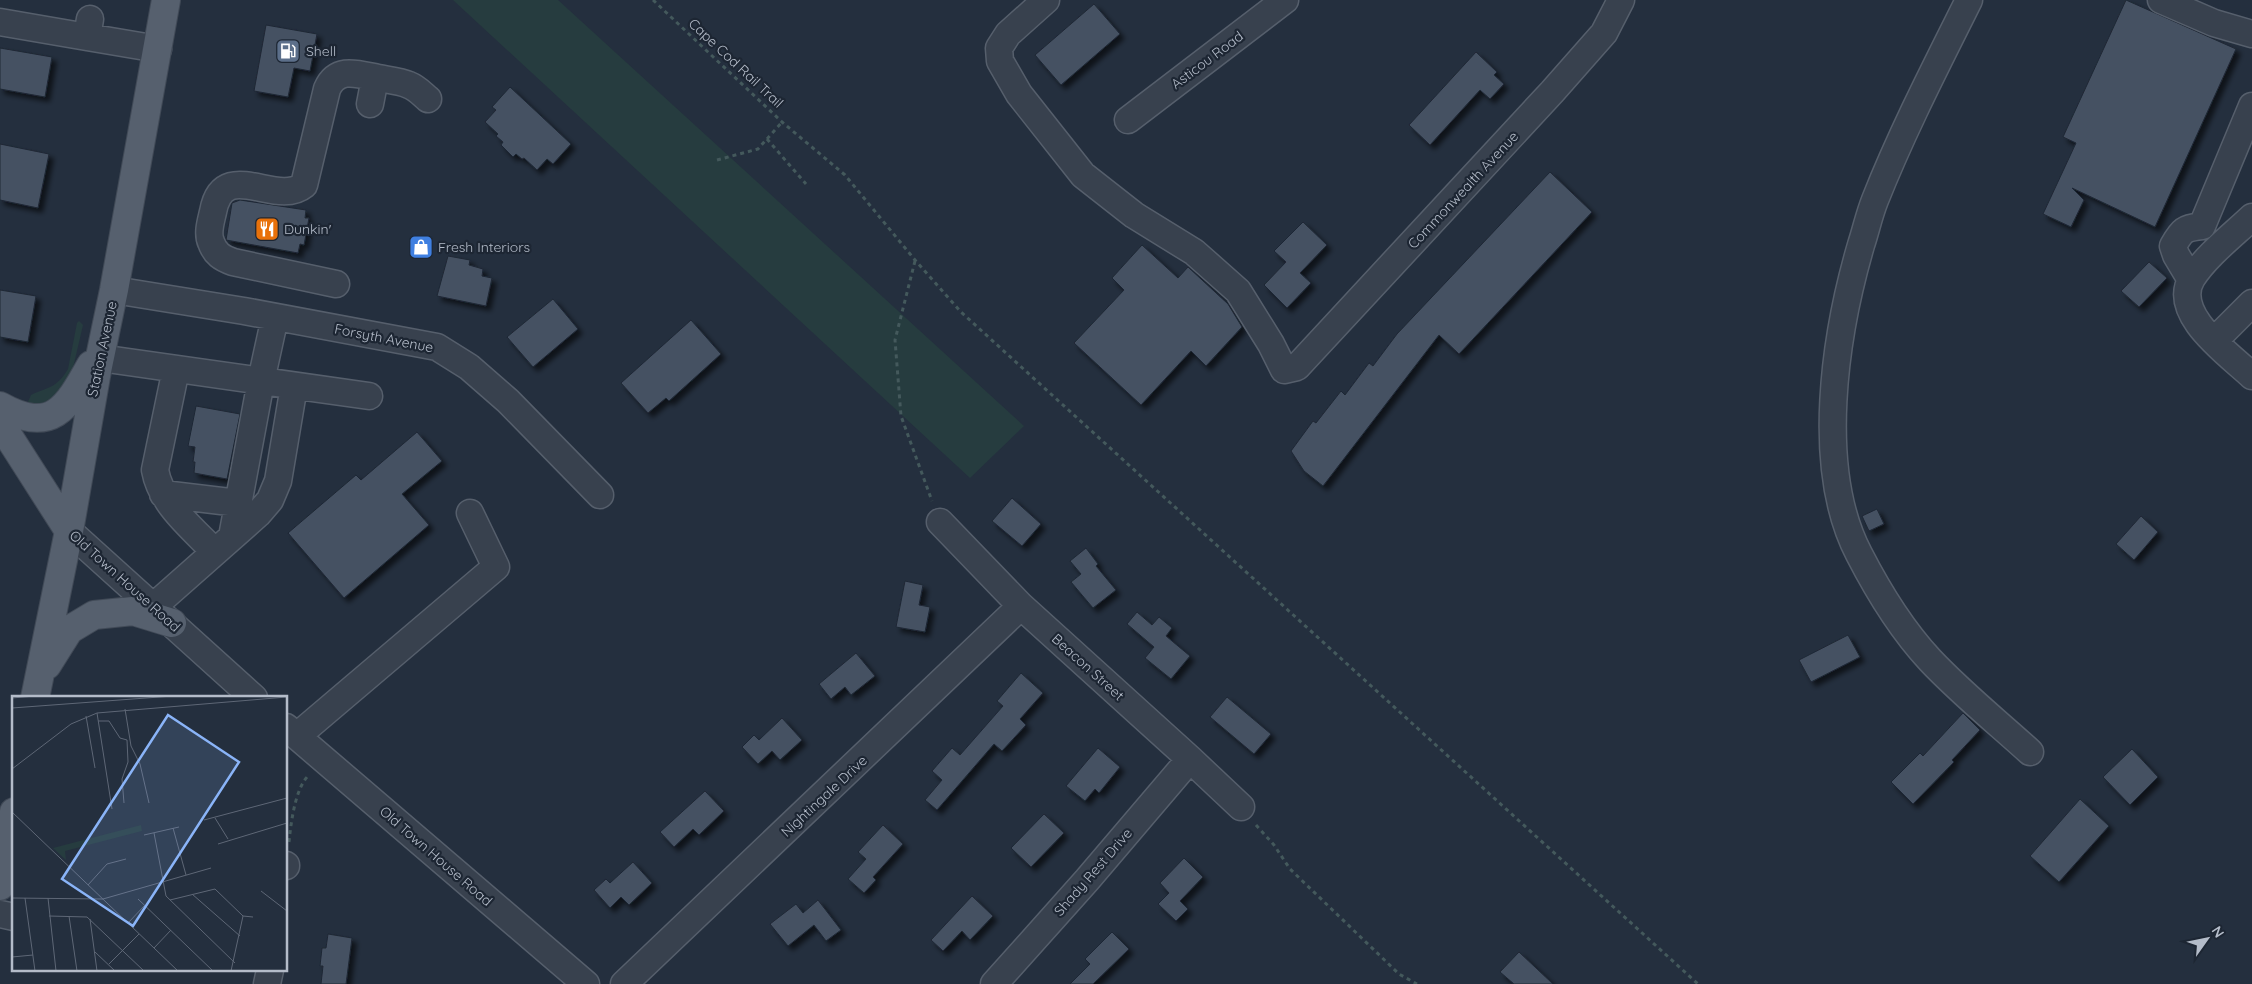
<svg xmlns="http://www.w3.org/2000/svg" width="2252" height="984" font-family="Quicksand,sans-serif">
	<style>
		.green { fill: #263c3f }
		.building { fill: #455162; stroke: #1f2835; filter: url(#shadow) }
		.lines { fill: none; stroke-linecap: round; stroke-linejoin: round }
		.minor-casing { stroke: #565f6c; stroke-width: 29 }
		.major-casing { stroke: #414a57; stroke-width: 30 }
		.path { stroke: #44595c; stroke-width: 3; stroke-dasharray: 4 4; stroke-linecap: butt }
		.minor { stroke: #38414e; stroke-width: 26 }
		.major { stroke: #56606e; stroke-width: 28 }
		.labels { text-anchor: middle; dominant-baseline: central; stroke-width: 4.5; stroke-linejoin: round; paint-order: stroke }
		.poi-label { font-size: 14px; fill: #b4bcc9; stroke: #1d2633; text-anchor: start }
		.street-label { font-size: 14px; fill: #b4bcc9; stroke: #1d2633 }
		.inset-road { fill: none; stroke: #5e6776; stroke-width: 1 }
		.view { fill: #8ab4f8; fill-opacity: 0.15; stroke: #8ab4f8; stroke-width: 2.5 }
		.inset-edge { fill: none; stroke: #b4bcc9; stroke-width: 2.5 }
	</style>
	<defs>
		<filter id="shadow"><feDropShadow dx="4.5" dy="4.5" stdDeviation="2.5" flood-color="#0009"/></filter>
	</defs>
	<rect width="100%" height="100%" fill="#242f3e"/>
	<path class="green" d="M 453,0 L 558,0 L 1024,426 L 970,478 Z
		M 79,321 L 83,325 L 69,385 L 46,405 L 27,404 L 31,395 C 48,387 57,388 68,369 L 77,323 Z"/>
	<path class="building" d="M 2126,0 L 2236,49 L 2155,227 L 2072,188 L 2084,200 L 2071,227 L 2043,214 L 2076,143 L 2063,137 Z
		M 1094,4 L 1120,34 L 1061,85 L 1035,55 Z
		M 266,25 L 317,34 L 310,71 L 294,68 L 288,97 L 254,91 Z
		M 0,48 L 52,57 L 45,97 L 0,89 Z
		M 1476,52 L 1497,72 L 1494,75 L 1504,84 L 1490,99 L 1480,90 L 1430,145 L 1409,125 Z
		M 510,87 L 571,144 L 553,164 L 547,159 L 537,170 L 524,158 L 522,159 L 516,154 L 513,157 L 501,145 L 503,142 L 496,136 L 498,134 L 485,122 L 496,110 L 492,107 Z
		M 0,144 L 49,154 L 38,208 L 0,200 Z
		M 1550,172 L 1592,212 L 1459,354 L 1439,335 L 1323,486 L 1304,471 L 1291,451 L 1313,421 L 1316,423 L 1341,391 L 1345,395 L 1369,363 L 1373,366 L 1397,334 Z
		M 240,200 L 306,210 L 305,218 L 309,218 L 304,245 L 300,244 L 298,253 L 226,240 L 232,203 Z
		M 1303,222 L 1327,245 L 1300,273 L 1311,283 L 1287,308 L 1264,285 L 1286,262 L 1274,251 Z
		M 1142,245 L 1178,278 L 1188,267 L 1228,304 L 1242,327 L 1206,366 L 1191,351 L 1141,405 L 1074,343 L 1124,290 L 1112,278 Z
		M 448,256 L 470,260 L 469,265 L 483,269 L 482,276 L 492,278 L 486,306 L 437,296 Z
		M 2149,262 L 2167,278 L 2139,307 L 2121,291 Z
		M 0,290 L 36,296 L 28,342 L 0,337 Z
		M 553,299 L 578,329 L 533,367 L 507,337 Z
		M 691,320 L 721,354 L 669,401 L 666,398 L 648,413 L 621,383 Z
		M 196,406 L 240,414 L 227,479 L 194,473 L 195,462 L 193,462 L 195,447 L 188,446 Z
		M 417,432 L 442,461 L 402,494 L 429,525 L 344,598 L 288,533 L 356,475 L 361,480 Z
		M 1012,498 L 1041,524 L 1022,546 L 992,521 Z
		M 1877,509 L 1884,524 L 1869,531 L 1862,516 Z
		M 2141,516 L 2158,532 L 2134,560 L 2116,544 Z
		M 1086,548 L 1098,564 L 1096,566 L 1116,590 L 1093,608 L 1071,582 L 1081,574 L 1070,561 Z
		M 905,581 L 923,585 L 919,605 L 930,607 L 925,632 L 896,627 Z
		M 1137,612 L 1152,625 L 1159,617 L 1172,628 L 1166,636 L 1190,656 L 1171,679 L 1145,658 L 1154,647 L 1127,624 Z
		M 1848,635 L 1860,657 L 1811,682 L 1799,660 Z
		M 856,653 L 875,676 L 851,695 L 845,687 L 831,699 L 819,684 Z
		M 1021,673 L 1043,693 L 1020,719 L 1026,725 L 1002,751 L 994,744 L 937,810 L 925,800 L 942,780 L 932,771 L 952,748 L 960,755 L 1003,706 L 997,701 Z
		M 1227,697 L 1271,734 L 1254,754 L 1210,717 Z
		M 1963,713 L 1980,730 L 1952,760 L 1954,762 L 1913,804 L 1891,782 L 1920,753 L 1923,756 Z
		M 782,718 L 802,740 L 780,760 L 772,751 L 758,764 L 742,747 L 754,735 L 759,740 Z
		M 1098,748 L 1120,767 L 1099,793 L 1095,789 L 1085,801 L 1066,786 Z
		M 2132,749 L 2158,777 L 2130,805 L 2103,777 Z
		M 705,791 L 724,811 L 699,835 L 693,829 L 674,847 L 660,832 Z
		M 2080,799 L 2109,826 L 2059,882 L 2030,856 Z
		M 1044,814 L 1064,833 L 1031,867 L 1011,848 Z
		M 883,825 L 903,844 L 873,877 L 876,880 L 864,893 L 848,879 L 866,859 L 858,852 Z
		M 1184,858 L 1203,877 L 1180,901 L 1188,909 L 1176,921 L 1158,904 L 1169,893 L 1160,883 Z
		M 633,862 L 652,883 L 629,905 L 621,897 L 610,908 L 594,890 L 606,879 L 610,883 Z
		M 972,896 L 993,916 L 970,940 L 962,931 L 943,951 L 931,940 Z
		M 818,900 L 841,930 L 826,941 L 814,925 L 788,946 L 770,924 L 796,904 L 803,913 Z
		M 1112,932 L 1129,949 L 1093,984 L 1070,984 L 1090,964 L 1085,959 Z
		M 328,934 L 352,938 L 346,984 L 321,984 L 323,966 L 320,966 L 322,948 L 326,948 Z
		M 1519,952 L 1553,984 L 1514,984 L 1500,972 Z"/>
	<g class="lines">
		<g class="minor-casing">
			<path id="minor" d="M 1046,0 L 1008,34 L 999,48 L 1000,61 L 1019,94 L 1083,175 L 1134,215 L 1194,252 L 1238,291 L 1271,344 L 1284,370 L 1297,367 L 1552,92 L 1604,33 L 1621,0
				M 1969,0 C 1936,66 1902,132 1875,200 C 1869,215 1866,230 1861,245 C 1835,334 1814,468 1859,554 C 1877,589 1903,631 1930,660 C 1961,693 1997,722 2030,752
				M 2161,0 L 2214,23 L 2252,34
				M 90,19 L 87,37 L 158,49
				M 0,22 L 87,37
				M 370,104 L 375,78
				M 1128,120 L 1285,0
				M 2252,217 C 2233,235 2206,256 2192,278 C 2170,314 2230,355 2252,376
				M 2191,280 L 2176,255 L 2173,246 C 2182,230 2184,228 2202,226 L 2252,106
				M 336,284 L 233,262 C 222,258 215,254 211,242 C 207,233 211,221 213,212 C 223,156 276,208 304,185 L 327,89 C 337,66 358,74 378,78 C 388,80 400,81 409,85 C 417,88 422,94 428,99
				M 114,290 L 244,311 L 437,347 L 469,367 L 508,401 L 600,495
				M 2214,341 L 2252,303
				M 100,358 L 369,396
				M 176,369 L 155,470 C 161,504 192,528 215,552
				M 163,494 L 238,503
				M 940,522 L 1021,606 L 1190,759 L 1241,807
				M 69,531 L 254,698
				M 232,537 L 261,381 L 275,317
				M 154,606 L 258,514 L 270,500 L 278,481 L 294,386
				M 286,727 L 586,984
				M 297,736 L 496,567 L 470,513
				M 286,866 L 286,865
				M 0,914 L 14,917
				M 267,984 L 270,970
				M 624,984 L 1021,606
				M 994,984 L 1087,880 L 1190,759"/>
		</g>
		<g class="major-casing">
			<path id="major" d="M 0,406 C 52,435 67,408 91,365
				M 0,423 L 69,531
				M 47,665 L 69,630 L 94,615 L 133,611 L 172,623
				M 35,698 L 69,531 L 96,376 L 114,290 L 166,0
				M 0,886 L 14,812"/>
		</g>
		<path class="path" d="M 653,0 L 782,122 L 845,175 L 915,260 L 961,312 L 1698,984
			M 767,139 L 806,184
			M 717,160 L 758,149 L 782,122
			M 915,261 L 895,340 L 901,416 L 932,501
			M 1256,825 L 1274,845 L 1290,869 L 1399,974 L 1417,984
			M 289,842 C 291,823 295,788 309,775"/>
		<use href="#minor" class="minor"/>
		<use href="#major" class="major"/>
	</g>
	<defs>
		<g id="fuel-square" transform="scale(1.25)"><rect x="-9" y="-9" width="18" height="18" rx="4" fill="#5c6f8a" stroke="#1d2633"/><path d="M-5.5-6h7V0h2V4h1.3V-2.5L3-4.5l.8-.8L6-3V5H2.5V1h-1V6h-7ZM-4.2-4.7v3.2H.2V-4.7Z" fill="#fff"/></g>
		<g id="restaurant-square" transform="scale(1.25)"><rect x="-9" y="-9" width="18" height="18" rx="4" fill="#e8710a" stroke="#1d2633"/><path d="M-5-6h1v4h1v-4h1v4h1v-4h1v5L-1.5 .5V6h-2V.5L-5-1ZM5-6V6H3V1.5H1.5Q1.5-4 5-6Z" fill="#fff"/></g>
		<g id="shop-square" transform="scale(1.25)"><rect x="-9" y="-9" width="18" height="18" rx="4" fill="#3f7fe0" stroke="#1d2633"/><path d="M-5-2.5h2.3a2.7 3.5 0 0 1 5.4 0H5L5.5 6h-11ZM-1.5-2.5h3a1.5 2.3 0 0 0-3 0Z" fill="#fff"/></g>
	</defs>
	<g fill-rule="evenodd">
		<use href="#fuel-square" x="288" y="51"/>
		<use href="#restaurant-square" x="267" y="229"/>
		<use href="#shop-square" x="421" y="247"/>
	</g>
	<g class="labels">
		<g class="poi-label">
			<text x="306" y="51">Shell</text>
			<text x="284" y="229">Dunkin'</text>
			<text x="438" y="247">Fresh Interiors</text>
		</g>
		<g class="street-label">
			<text transform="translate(1207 60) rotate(-37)">Asticou Road</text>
			<text transform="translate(736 63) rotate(43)">Cape Cod Rail Trail</text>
			<text transform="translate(1463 190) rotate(-47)">Commonwealth Avenue</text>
			<text transform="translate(384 338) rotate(11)">Forsyth Avenue</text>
			<text transform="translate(102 349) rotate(-78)">Station Avenue</text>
			<text transform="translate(125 581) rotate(42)">Old Town House Road</text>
			<text transform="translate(1088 667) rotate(42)">Beacon Street</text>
			<text transform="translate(824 796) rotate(-43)">Nightingale Drive</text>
			<text transform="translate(436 856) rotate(41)">Old Town House Road</text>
			<text transform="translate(1093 872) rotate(-49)">Shady Rest Drive</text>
		</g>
	</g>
	<g transform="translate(12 696)">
		<rect width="275" height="275" fill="#242f3e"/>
		<path d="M 129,129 L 130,135 L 53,155 L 54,164 L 41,152 Z" fill="#263c3f"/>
		<path class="inset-road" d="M 0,2 L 23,0M 0,12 L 161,0M 113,13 L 119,50 L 128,68 L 137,107M 85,17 L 100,113M 74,20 L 83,72M 86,25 L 97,25 L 108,42 L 115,44 L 116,66 L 110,83 L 112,107M 0,73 L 59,28 L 85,17 L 275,1M 0,116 L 166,275M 203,122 L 216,143M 192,124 L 275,102M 161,132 L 174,179M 142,137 L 154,200 L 223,267M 132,139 L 167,131M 206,148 L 275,127M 76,189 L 95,168 L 114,163M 249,195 L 275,215M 180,198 L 228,240M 0,202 L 91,203M 13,202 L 23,275M 36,202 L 44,275M 91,203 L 199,172M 126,203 L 201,275M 158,204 L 203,193 L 231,220 L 241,221M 37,220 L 75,221 L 132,275M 57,220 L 65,275M 78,223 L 85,275M 116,227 L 133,209M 142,252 L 159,234M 83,256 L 103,275M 0,261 L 21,259M 97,268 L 127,238M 219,275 L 231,220"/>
		<path class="view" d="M 156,19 L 227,66 L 121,230 L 50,183 Z"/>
		<rect width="275" height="275" class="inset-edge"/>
	</g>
	<g transform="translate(2207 939) rotate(57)" stroke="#1d2633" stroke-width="4" paint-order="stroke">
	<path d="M0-4L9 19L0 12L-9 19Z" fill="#b4bcc9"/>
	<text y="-8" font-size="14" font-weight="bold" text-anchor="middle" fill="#b4bcc9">N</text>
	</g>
</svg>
